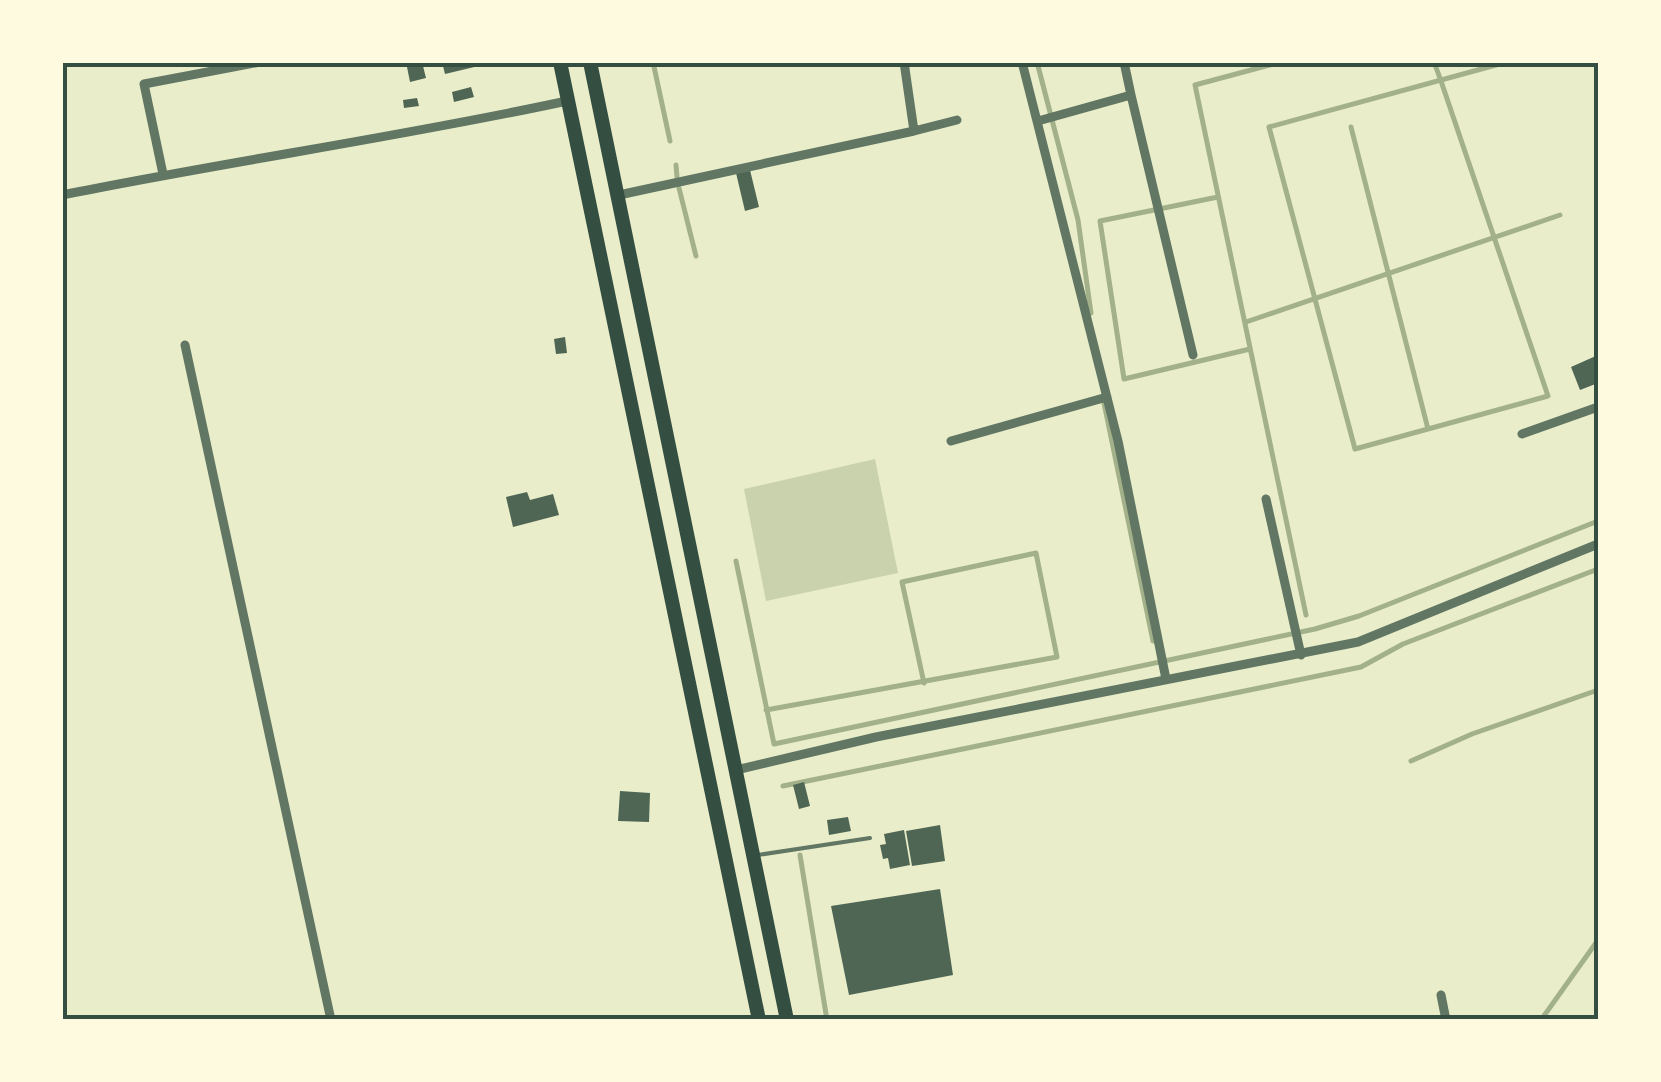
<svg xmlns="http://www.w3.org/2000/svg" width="1661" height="1082" font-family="Helvetica,sans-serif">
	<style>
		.green { fill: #cad2ad }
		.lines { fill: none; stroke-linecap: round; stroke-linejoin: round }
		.stream { stroke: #a3b18a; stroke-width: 5 }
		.building { fill: #4f6655 }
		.service { stroke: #617663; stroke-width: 4 }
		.minor { stroke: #617663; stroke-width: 9 }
		.trunk { stroke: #344e41; stroke-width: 14 }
		.neatline { fill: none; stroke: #344e41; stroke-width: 4 }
	</style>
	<rect width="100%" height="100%" fill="#e9edc9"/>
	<path class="green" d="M 875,459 L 898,573 L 766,601 L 744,489 Z"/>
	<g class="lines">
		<path class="stream" d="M 653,62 L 670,141
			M 1037,62 L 1078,220 L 1091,313
			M 1281,62 L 1195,85 L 1306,615
			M 1434,62 L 1441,81 L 1548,396 L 1355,449 L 1269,127 L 1507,62
			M 1351,127 L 1428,429
			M 676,165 L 677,177
			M 679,188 L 696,256
			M 1218,197 L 1100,221 L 1124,379 L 1250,349
			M 1246,322 L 1560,215
			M 1104,403 L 1153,641
			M 736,561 L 774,744 L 1315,629 L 1359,616 L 1598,521
			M 766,710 L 1057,657 L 1036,553 L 902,582 L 924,683
			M 1411,761 L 1472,734 L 1598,690
			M 783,786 L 1361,667 L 1403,644 L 1598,569
			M 800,855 L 827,1020
			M 1541,1020 L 1598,940"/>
	</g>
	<path class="building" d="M 406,62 L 422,62 L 426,78 L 410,82 Z
		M 442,62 L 487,62 L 487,64 L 445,74 Z
		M 471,87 L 474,97 L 454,102 L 452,92 Z
		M 417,98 L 419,106 L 404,108 L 403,100 Z
		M 750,170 L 759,207 L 745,211 L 736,173 Z
		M 565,337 L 567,353 L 556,354 L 554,339 Z
		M 1598,355 L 1598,383 L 1580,390 L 1571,367 Z
		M 527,492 L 530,500 L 553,494 L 559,515 L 513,527 L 506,497 Z
		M 804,782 L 810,806 L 799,809 L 793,785 Z
		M 620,791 L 650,793 L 649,822 L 618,821 Z
		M 848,817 L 851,831 L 829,835 L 827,820 Z
		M 940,825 L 945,861 L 912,866 L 906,831 Z
		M 904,830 L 910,865 L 890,869 L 888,858 L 883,859 L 880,845 L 886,844 L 884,834 Z
		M 940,889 L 953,975 L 849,995 L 831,906 Z"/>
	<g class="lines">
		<path class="service" d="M 758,855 L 870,838"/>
		<path class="minor" d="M 1022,62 L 1118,441 L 1166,679
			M 1131,95 L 1193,355
			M 1038,121 L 1131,95 L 1124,62
			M 914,131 L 957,120
			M 163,174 L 144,84 L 260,62
			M 62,195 C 230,161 400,137 567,101
			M 619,195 L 914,131 L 904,62
			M 185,345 L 331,1020
			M 1522,434 L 1598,407
			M 951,441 L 1107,397
			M 1266,499 L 1301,655
			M 736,770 L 876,737 L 1358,642 L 1598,544
			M 1441,995 L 1446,1020"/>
		<path class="trunk" d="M 560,62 L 759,1020
			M 590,62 L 787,1020"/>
	</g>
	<rect width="1661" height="1082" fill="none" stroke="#fefae0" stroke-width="130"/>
	<rect x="65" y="65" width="1531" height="952" class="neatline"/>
</svg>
